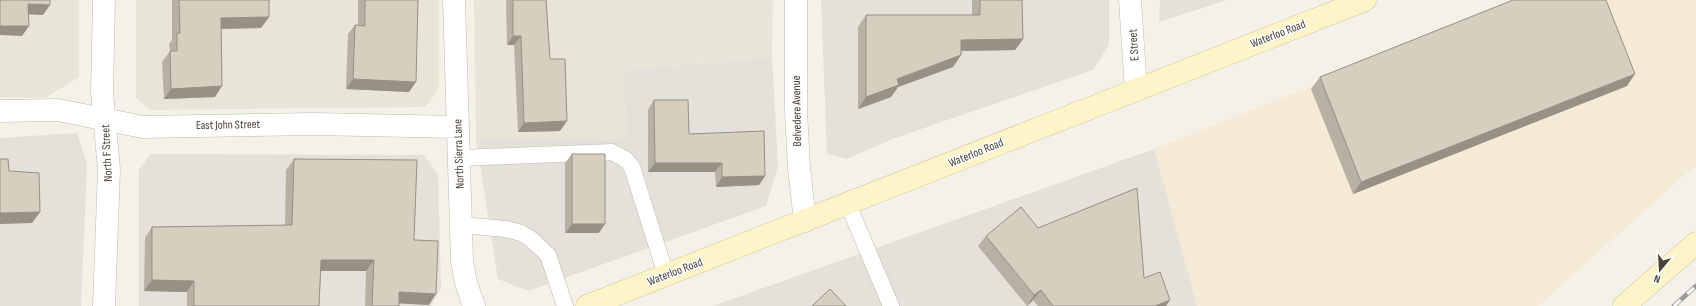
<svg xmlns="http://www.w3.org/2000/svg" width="1696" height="306" font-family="'Sofia Sans Condensed',sans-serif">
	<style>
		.residential { fill: #e8e4d7 }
		.commercial { fill: #f5ead5 }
		.industrial { fill: #e4e0da }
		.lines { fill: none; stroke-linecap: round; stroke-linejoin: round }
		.lane-casing { stroke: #c0baac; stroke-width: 17 }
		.street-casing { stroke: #c0baac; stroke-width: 23 }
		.secondary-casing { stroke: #d3c799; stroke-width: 23 }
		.lane { stroke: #fff; stroke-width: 16 }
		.street { stroke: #fff; stroke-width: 22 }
		.secondary { stroke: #fef4c9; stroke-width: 22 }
		.rail-casing { stroke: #989898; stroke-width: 4.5 }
		.rail { stroke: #fff; stroke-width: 3; stroke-dasharray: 9; stroke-linecap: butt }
		.wall { fill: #b8b1a3 }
		.shaded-wall { fill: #969085 }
		.building { fill: #d6cebe; stroke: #969085 }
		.labels { text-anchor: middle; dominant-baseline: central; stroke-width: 3; stroke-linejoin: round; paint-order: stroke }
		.street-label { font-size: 12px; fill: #484237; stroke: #fff }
	</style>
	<rect width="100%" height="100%" fill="#f4f1e9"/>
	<path class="residential" d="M 0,0 L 79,0 L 79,77 L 45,98 L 0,97 Z
		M 136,0 L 439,0 L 439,89 L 425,107 L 150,110 L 136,98 Z
		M 474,0 L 773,0 L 772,58 L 623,70 L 628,140 L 476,140 Z"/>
	<path class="commercial" d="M 1526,0 L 1696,0 L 1696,165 L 1538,306 L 1197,306 L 1154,149 Z"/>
	<path class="industrial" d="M 821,0 L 1109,0 L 1109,45 L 1093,70 L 892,139 L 847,159 L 827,154 Z
		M 1160,0 L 1227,0 L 1159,22 Z
		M 772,58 L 778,166 L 766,206 L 528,291 L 498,279 L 476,140 L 628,140 L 623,70 Z
		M 77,133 L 87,164 L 81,306 L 0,306 L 0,138 Z
		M 1154,149 L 1197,306 L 713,306 Z
		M 151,154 L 424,155 L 438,174 L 441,288 L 431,306 L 139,306 L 139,169 Z"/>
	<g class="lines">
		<g class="lane-casing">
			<path id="lane" d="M 459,158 L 612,152 L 625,159 L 632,167 L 666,275
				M 848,204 L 891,306
				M 461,225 L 506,229 L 521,233 L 531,239 L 548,255 L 565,306"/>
		</g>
		<g class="street-casing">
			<path id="street" d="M 104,0 L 102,92 L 109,170 L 104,306
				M 454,0 L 462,261 L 466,283 L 474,306
				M 796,0 L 796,111 L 799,168 L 805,221
				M 1130,0 L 1136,90
				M 0,111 L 58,110 L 143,127 L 313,124 L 458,127"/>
		</g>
		<g class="secondary-casing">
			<path id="secondary" d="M 587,306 L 1365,0
				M 1624,306 L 1696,243"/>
		</g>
		<use href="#lane" class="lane"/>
		<use href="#street" class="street"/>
		<use href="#secondary" class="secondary"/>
		<g class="rail-casing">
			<path id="rail" d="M 1674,306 L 1696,286"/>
		</g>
		<use href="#rail" class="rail"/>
	</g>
	<path class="wall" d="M 172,0 L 269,0 L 269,17 L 261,28 L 221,29 L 215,97 L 164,99 L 162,62 L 170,51 L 169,44 L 172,40 Z
		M 358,0 L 418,0 L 409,92 L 346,89 L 348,34 L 355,25 L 358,25 Z
		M 507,0 L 546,0 L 550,59 L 560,131 L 518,132 L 514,45 L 507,45 L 506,2 Z
		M 972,0 L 1022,0 L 1023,39 L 1015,50 L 961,51 L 961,55 L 953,67 L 898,87 L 891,97 L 858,109 L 858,27 L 866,15 L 972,15 Z
		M 1320,77 L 1627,86 L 1353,194 L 1311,89 Z
		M 654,100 L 689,134 L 765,176 L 759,185 L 716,187 L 715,172 L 648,172 L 648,110 Z
		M 572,154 L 599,233 L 565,233 L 565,163 Z
		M 294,159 L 414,240 L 429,305 L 399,303 L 399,306 L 365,306 L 366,271 L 321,271 L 319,306 L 187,306 L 187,292 L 144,291 L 145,238 L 152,227 L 285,225 L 286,170 Z
		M 1038,228 L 1144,278 L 1170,300 L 1166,306 L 1038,306 L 1033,300 L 1027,306 L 978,246 L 986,236 Z"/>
	<path class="shaded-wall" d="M 28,4 L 50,5 L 43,15 L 22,14 Z
		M 269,17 L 261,28 L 214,29 L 221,18 Z
		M 0,26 L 29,26 L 22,36 L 0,35 Z
		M 513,36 L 521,36 L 514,45 L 507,45 Z
		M 1023,39 L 1015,50 L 954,51 L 961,40 Z
		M 961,55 L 953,67 L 898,87 L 891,97 L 858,109 L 866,97 L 897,79 Z
		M 1635,74 L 1627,86 L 1353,194 L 1361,182 Z
		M 353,79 L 416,82 L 409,92 L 346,89 Z
		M 222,86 L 215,97 L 164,99 L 171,89 Z
		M 567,121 L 560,131 L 518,132 L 524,123 Z
		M 655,163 L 722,163 L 715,172 L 648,172 Z
		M 765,176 L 759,185 L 716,187 L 722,177 Z
		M 40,212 L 32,223 L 0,224 L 0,213 Z
		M 572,224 L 605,224 L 599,233 L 565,233 Z
		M 321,260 L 374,260 L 366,271 L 313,271 Z
		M 152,280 L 194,281 L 187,292 L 144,291 Z
		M 1041,290 L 1033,300 L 1027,306 L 1034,295 Z
		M 399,292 L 436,294 L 429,305 L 392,303 Z
		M 1170,300 L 1166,306 L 1155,306 Z"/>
	<path class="building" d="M 0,0 L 50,0 L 50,5 L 28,4 L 29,26 L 0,26 Z
		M 179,0 L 269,0 L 269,17 L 221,18 L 222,86 L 171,89 L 170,51 L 177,51 L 177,33 L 180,33 Z
		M 365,0 L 418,0 L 416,82 L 353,79 L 355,25 L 365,26 Z
		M 513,0 L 546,0 L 550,59 L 565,59 L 567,121 L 524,123 L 521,36 L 513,36 Z
		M 980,0 L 1022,0 L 1023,39 L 961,40 L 961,55 L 897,79 L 899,85 L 866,97 L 866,15 L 980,15 Z
		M 1513,0 L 1606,0 L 1635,74 L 1361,182 L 1320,77 Z
		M 654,100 L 688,100 L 689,134 L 764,131 L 765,176 L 722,177 L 722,163 L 655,163 Z
		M 572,154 L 605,154 L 605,224 L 572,224 Z
		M 0,159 L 8,159 L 9,171 L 39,173 L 40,212 L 0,213 Z
		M 294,159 L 417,160 L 414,240 L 438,241 L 436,294 L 399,292 L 399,306 L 372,306 L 374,260 L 321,260 L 319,306 L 194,306 L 194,281 L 152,280 L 152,227 L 292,225 Z
		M 1137,188 L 1144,278 L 1160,272 L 1170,300 L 1155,306 L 1053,306 L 1041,290 L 1034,295 L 986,236 L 1021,207 L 1038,228 Z
		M 830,289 L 846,306 L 812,306 Z"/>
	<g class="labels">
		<g class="street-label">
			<text transform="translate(1278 34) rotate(-21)">Waterloo Road</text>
			<text transform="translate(1134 45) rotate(-94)">E Street</text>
			<text transform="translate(797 111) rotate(-91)">Belvedere Avenue</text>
			<text transform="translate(228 125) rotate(-1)">East John Street</text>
			<text transform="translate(107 153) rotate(-93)">North F Street</text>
			<text transform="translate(976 153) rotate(-22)">Waterloo Road</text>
			<text transform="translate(459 154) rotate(-92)">North Sierra Lane</text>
			<text transform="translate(675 272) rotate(-21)">Waterloo Road</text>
		</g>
	</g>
	<g transform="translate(1660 270) rotate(198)" stroke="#ffffff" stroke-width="3" paint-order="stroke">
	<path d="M0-3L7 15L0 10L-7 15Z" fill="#484237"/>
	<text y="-6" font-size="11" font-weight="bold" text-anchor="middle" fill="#484237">N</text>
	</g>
</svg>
